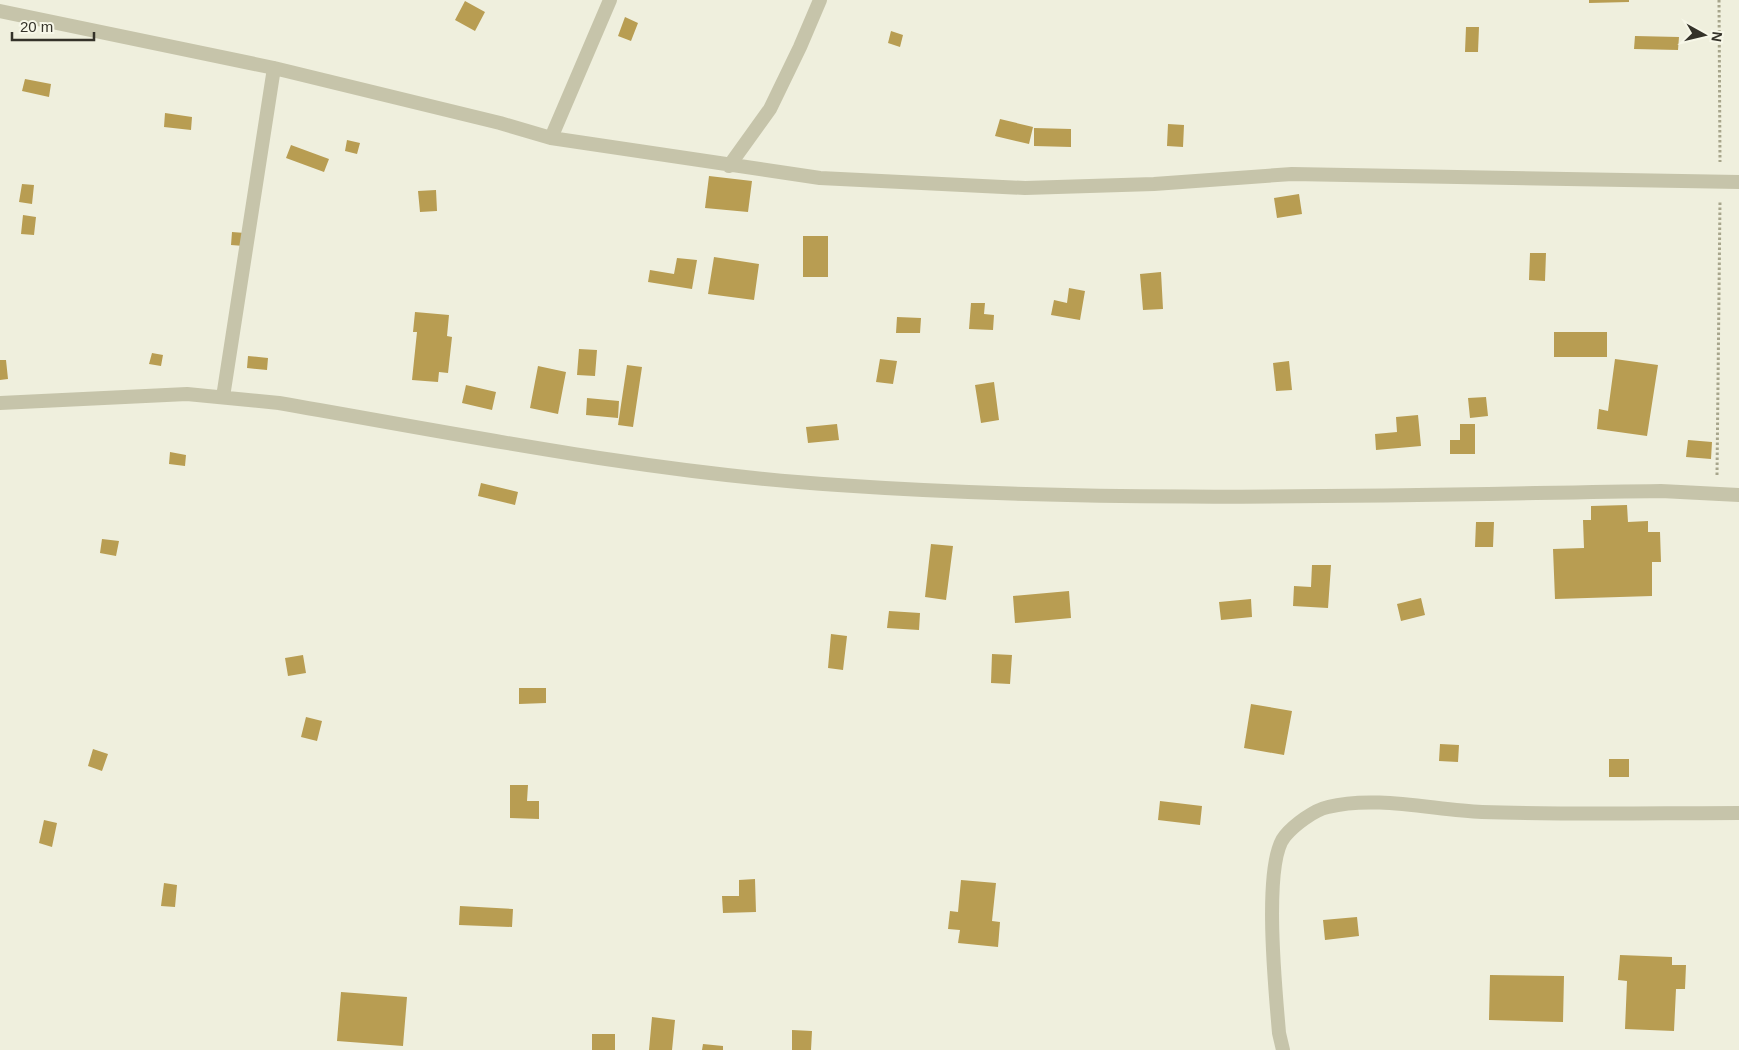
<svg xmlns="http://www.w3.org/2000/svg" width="1739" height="1050" font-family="Helvetica,sans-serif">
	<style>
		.building { fill: #b89d52 }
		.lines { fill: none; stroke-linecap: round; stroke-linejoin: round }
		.path { stroke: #a7a58b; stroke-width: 3; stroke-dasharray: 2.5 2.5; stroke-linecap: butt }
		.minor { stroke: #c6c4aa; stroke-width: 14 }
	</style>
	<rect width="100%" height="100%" fill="#efefdd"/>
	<path class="building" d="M 1589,0 L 1629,0 L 1629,2 L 1589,3 Z
		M 465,1 L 485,12 L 475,31 L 455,20 Z
		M 625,17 L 638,23 L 631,41 L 618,36 Z
		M 1466,27 L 1479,27 L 1478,52 L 1465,52 Z
		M 891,31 L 903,35 L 900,47 L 888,43 Z
		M 1635,36 L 1679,37 L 1678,50 L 1634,49 Z
		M 25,79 L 51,84 L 49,97 L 22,91 Z
		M 165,113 L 192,117 L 191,130 L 164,127 Z
		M 1000,119 L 1033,127 L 1029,144 L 995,136 Z
		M 1168,124 L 1184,125 L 1183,147 L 1167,146 Z
		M 1034,128 L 1071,129 L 1071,147 L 1034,146 Z
		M 347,140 L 360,143 L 357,154 L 345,151 Z
		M 291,145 L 329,159 L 324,172 L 286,158 Z
		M 709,176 L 752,181 L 748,212 L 705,208 Z
		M 22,184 L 34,185 L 32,204 L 19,202 Z
		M 436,190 L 437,211 L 420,212 L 418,191 Z
		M 1299,194 L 1302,214 L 1277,218 L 1274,198 Z
		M 23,215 L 36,217 L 34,235 L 21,234 Z
		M 232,232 L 245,233 L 244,246 L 231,245 Z
		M 803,236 L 828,236 L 828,277 L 803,277 Z
		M 1530,253 L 1546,253 L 1545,281 L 1529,280 Z
		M 714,257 L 759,264 L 754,300 L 708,294 Z
		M 677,258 L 697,260 L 692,289 L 648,282 L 650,270 L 674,274 Z
		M 1161,272 L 1163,309 L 1143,310 L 1140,274 Z
		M 1069,288 L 1085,291 L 1080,320 L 1051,315 L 1054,300 L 1067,303 Z
		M 971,303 L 985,303 L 984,314 L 994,315 L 993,330 L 969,329 Z
		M 415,312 L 449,315 L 447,336 L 452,337 L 448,373 L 439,372 L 438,382 L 412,380 L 417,332 L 413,332 Z
		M 897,317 L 921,318 L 920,333 L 896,333 Z
		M 1554,332 L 1607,332 L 1607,357 L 1554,357 Z
		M 579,349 L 597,350 L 595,376 L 577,375 Z
		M 152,353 L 163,355 L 161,366 L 149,364 Z
		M 248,356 L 268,358 L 267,370 L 247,368 Z
		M 880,359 L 897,361 L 893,384 L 876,382 Z
		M 1615,359 L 1658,365 L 1647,436 L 1597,429 L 1599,409 L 1608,411 Z
		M 0,360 L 6,360 L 8,379 L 0,380 Z
		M 1289,361 L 1292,390 L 1276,391 L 1273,363 Z
		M 627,365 L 642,367 L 633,427 L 618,425 Z
		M 538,366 L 566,372 L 558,414 L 530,408 Z
		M 994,382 L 999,420 L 981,423 L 975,385 Z
		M 466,385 L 496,392 L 492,410 L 462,403 Z
		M 1486,397 L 1488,416 L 1470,418 L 1468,398 Z
		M 587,398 L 619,401 L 618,418 L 586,415 Z
		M 1418,415 L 1421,446 L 1376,450 L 1375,434 L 1397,432 L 1396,417 Z
		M 837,424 L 839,440 L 808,443 L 806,427 Z
		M 1460,424 L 1475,424 L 1475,454 L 1450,454 L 1450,440 L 1460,440 Z
		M 1688,440 L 1712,442 L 1711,459 L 1686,457 Z
		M 170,452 L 186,455 L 185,466 L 169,464 Z
		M 481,483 L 518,492 L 515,505 L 478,496 Z
		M 1627,505 L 1628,522 L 1648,521 L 1648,532 L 1660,532 L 1661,562 L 1652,562 L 1652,596 L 1555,599 L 1553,549 L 1584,548 L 1583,520 L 1591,520 L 1591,506 Z
		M 1476,522 L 1494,522 L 1493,547 L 1475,547 Z
		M 102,539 L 119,541 L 116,556 L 100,553 Z
		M 931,544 L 953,546 L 946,600 L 925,597 Z
		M 1312,565 L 1331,565 L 1328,608 L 1293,606 L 1294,586 L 1311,587 Z
		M 1069,591 L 1071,618 L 1015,623 L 1013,596 Z
		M 1421,598 L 1425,615 L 1401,621 L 1397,604 Z
		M 1251,599 L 1252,617 L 1221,620 L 1219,602 Z
		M 889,611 L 920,613 L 919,630 L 887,628 Z
		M 831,634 L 847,636 L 843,670 L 828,668 Z
		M 992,654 L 1012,655 L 1010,684 L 991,683 Z
		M 303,655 L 306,673 L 288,676 L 285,658 Z
		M 519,688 L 546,688 L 546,703 L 519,704 Z
		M 1251,704 L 1292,711 L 1284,755 L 1244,748 Z
		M 306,717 L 322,721 L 317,741 L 301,737 Z
		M 1440,744 L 1459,745 L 1458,762 L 1439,761 Z
		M 93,749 L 108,754 L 102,771 L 88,766 Z
		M 1609,759 L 1629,759 L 1629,777 L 1609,777 Z
		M 510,785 L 528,785 L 527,801 L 539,801 L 539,819 L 510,818 Z
		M 1160,801 L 1202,806 L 1200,825 L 1158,820 Z
		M 44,820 L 57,823 L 52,847 L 39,843 Z
		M 755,879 L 756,912 L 723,913 L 722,896 L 739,896 L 739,880 Z
		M 961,880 L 996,883 L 992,921 L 1000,922 L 998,947 L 958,943 L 960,930 L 948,929 L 950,911 L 958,912 Z
		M 164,883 L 177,885 L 175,907 L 161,906 Z
		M 460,906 L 513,909 L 512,927 L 459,925 Z
		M 1357,917 L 1359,936 L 1325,940 L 1323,920 Z
		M 1620,955 L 1672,957 L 1672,965 L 1686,965 L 1685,989 L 1676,989 L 1674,1031 L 1625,1029 L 1627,981 L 1618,980 Z
		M 1490,975 L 1564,976 L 1563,1022 L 1489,1020 Z
		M 341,992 L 407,997 L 403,1046 L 337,1041 Z
		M 652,1017 L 675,1020 L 672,1050 L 649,1050 Z
		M 792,1030 L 812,1031 L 811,1050 L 792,1050 Z
		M 592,1034 L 615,1034 L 615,1050 L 592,1050 Z
		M 703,1044 L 723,1046 L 723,1050 L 702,1050 Z"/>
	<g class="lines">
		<path class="path" d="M 1719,0 L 1720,162
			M 1717,475 L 1720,201"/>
		<path class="minor" d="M 0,11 L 274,68 L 500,123 L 551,138 L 820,178 L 1025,188 L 1154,184 L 1292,174 L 1739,182
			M 551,138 L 610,0
			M 729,166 L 770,109 L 800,47 L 820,0
			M 223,397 L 274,68
			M 0,403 L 187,394 L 279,403 C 464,435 651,473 838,485 C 1112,504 1386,495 1661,491 L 1739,495
			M 1283,1050 L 1279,1033 C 1276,995 1262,863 1285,836 C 1294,825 1314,810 1328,807 C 1375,795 1434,810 1482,812 C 1568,815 1654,813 1739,813"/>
	</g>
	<g transform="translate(1704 35) rotate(98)" stroke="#f7f7e8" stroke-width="4" paint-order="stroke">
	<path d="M0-4L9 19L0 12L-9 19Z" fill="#343229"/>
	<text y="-8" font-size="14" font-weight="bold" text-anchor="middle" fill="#343229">N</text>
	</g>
	<path d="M12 32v8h82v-8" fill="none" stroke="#343229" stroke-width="2.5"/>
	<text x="20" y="32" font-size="15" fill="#343229" stroke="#f7f7e8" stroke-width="4" paint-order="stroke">20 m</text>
</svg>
